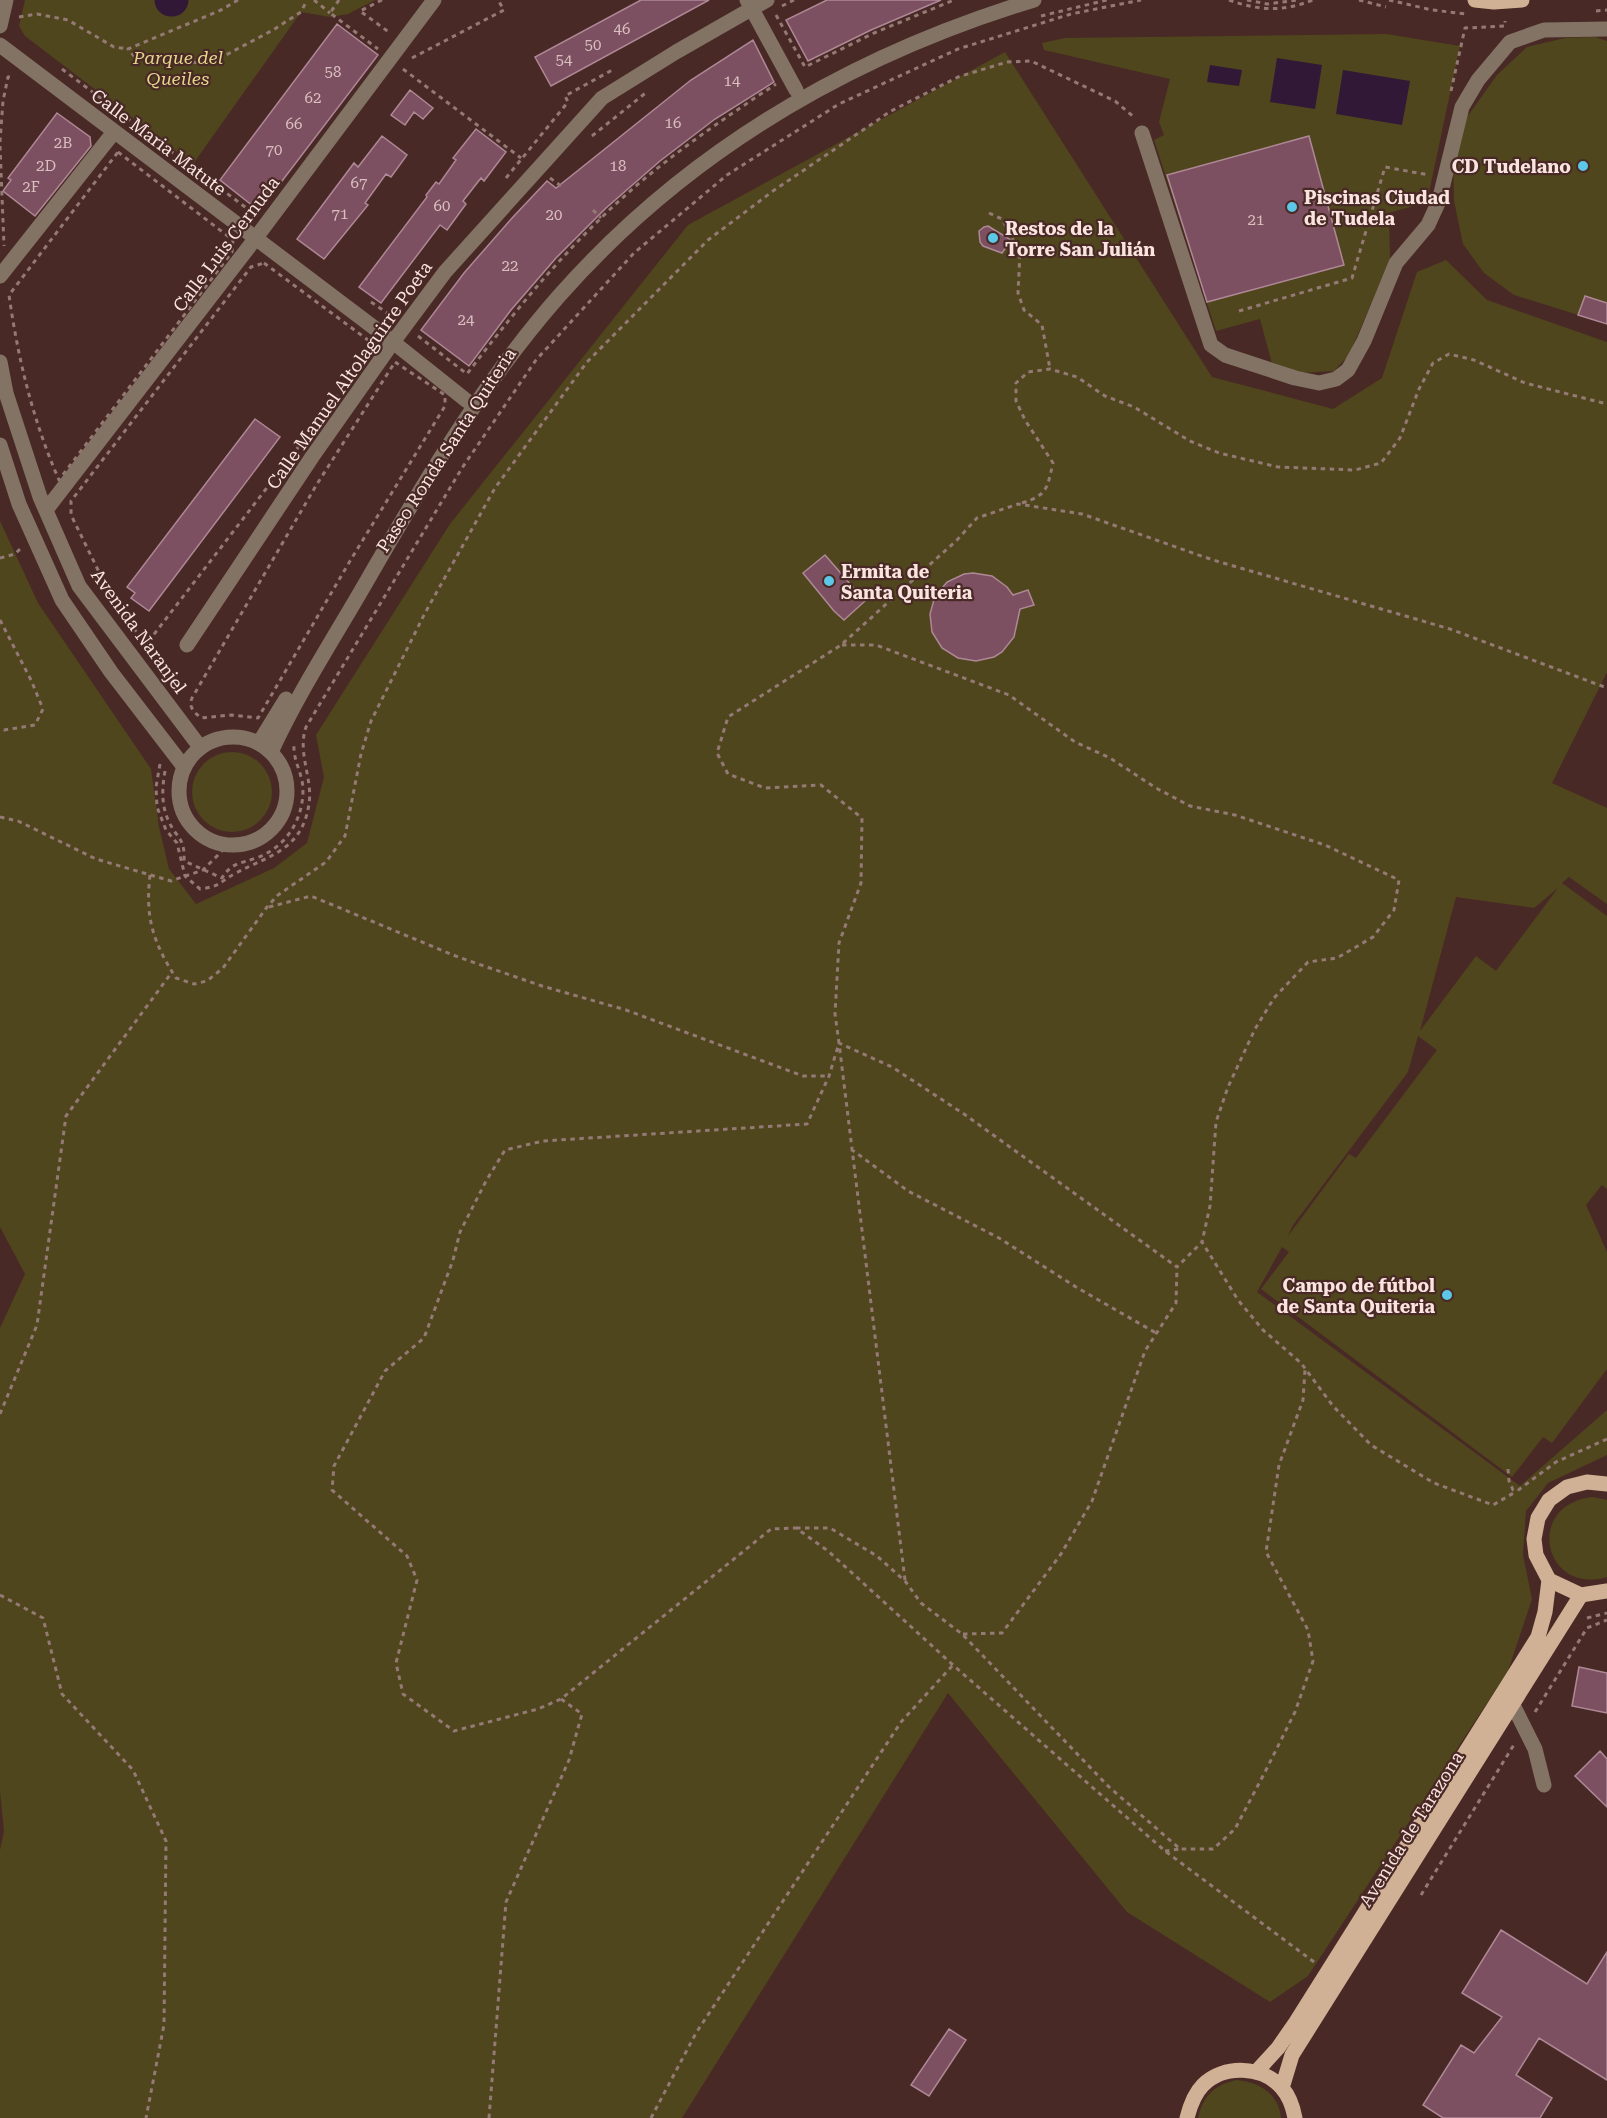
<svg xmlns="http://www.w3.org/2000/svg" width="1607" height="2118" font-family="'Roboto Serif',serif">
	<style>
		.green { fill: #4f461d; fill-rule: evenodd }
		.water { fill: #311836 }
		.lines { fill: none; stroke-linecap: round; stroke-linejoin: round }
		.river { stroke: #311836; stroke-width: 33 }
		.building { fill: #7c5060; stroke: #ae8896; stroke-width: 1.5 }
		.path { stroke: #947975; stroke-width: 3; stroke-dasharray: 4.5 4.5; stroke-linecap: butt }
		.minor { stroke: #837365; stroke-width: 15 }
		.major { stroke: #d1b195; stroke-width: 15 }
		.minor-bridge { stroke: #837365; stroke-width: 15 }
		.poi-dot { fill: #5cc7e7; stroke: #492925; stroke-width: 2 }
		.labels { text-anchor: middle; dominant-baseline: central; stroke-width: 4.5; stroke-linejoin: round; paint-order: stroke }
		.number-label { font-size: 15px; fill: #dabfc0 }
		.park-label { font-size: 18px; font-style: italic; fill: #e5d58d; stroke: #492925 }
		.street-label { font-size: 18px; fill: #fae4e0; stroke: #492925 }
		.poi-label { font-size: 18px; font-weight: bold; fill: #fae4e0; stroke: #492925; text-anchor: start }
	</style>
	<rect width="100%" height="100%" fill="#492925"/>
	<path class="green" d="M 25,0 L 375,0 L 348,14 L 330,17 L 301,12 L 193,164 L 25,36 L 19,26 Z
		M 1386,34 L 1460,46 L 1427,202 L 1389,213 L 1390,260 L 1349,355 L 1334,371 L 1300,373 L 1272,364 L 1260,319 L 1216,331 L 1154,140 L 1164,135 L 1159,122 L 1170,79 L 1044,50 L 1042,43 L 1065,38 Z
		M 1595,37 L 1607,41 L 1607,324 L 1514,295 L 1484,273 L 1463,244 L 1454,201 L 1453,161 L 1467,117 L 1497,75 L 1527,47 L 1565,38 Z
		M 1005,52 L 1212,377 L 1333,409 L 1382,378 L 1417,272 L 1446,260 L 1487,300 L 1607,342 L 1607,672 L 1552,783 L 1607,808 L 1607,904 L 1569,877 L 1562,883 L 1607,916 L 1607,1189 L 1602,1185 L 1586,1205 L 1607,1252 L 1607,1369 L 1552,1443 L 1543,1437 L 1512,1477 L 1261,1289 L 1289,1252 L 1282,1247 L 1257,1292 L 1520,1486 L 1607,1410 L 1607,1455 L 1548,1483 L 1526,1511 L 1523,1555 L 1532,1599 L 1508,1671 L 1308,1976 L 1270,2002 L 1127,1912 L 948,1693 L 682,2118 L 0,2118 L 0,1850 L 4,1831 L 0,1791 L 0,1328 L 25,1274 L 0,1227 L 0,521 L 38,603 L 151,769 L 159,827 L 169,869 L 196,904 L 274,868 L 307,843 L 324,777 L 316,735 L 450,524 L 688,225 ZM 1558,888 L 1496,971 L 1476,956 L 1420,1031 L 1456,897 L 1534,908 ZM 1418,1036 L 1437,1050 L 1356,1158 L 1349,1154 L 1288,1236 L 1293,1225 L 1408,1072 Z
		M192 792a40 40 0 1 1 80 0a40 40 0 1 1-80 0Z
		M 1593,1497 L 1607,1500 L 1607,1577 C 1543,1596 1524,1504 1593,1497 Z
		M 1237,2080 C 1259,2082 1279,2094 1281,2118 L 1198,2118 C 1203,2096 1215,2084 1237,2080 Z"/>
	<path class="water" d="M 1277,58 L 1322,65 L 1315,109 L 1270,102 Z
		M 1210,65 L 1242,70 L 1239,86 L 1207,82 Z
		M 1343,70 L 1410,81 L 1402,125 L 1336,114 Z"/>
	<g class="lines">
		<path class="river" d="M 171,0 L 172,0"/>
	</g>
	<path class="building" d="M 641,0 L 709,0 L 551,86 L 535,57 Z
		M 827,0 L 941,0 L 871,30 L 808,61 L 786,20 Z
		M 337,24 L 378,55 L 263,206 L 253,206 L 220,180 Z
		M 753,40 L 774,82 L 715,119 L 660,161 L 606,208 L 556,258 L 511,310 L 469,366 L 421,330 L 464,273 L 513,217 L 547,181 L 556,188 L 691,80 Z
		M 410,90 L 433,108 L 423,119 L 414,112 L 405,125 L 391,115 Z
		M 57,113 L 90,137 L 91,146 L 35,216 L 3,191 L 11,180 L 8,178 Z
		M 476,129 L 506,152 L 484,181 L 481,178 L 463,201 L 466,204 L 447,230 L 440,225 L 381,303 L 359,287 L 427,197 L 426,195 L 436,182 L 439,184 L 456,160 L 453,158 Z
		M 382,136 L 407,155 L 391,177 L 386,174 L 365,203 L 368,205 L 324,259 L 297,239 L 354,163 L 358,167 Z
		M 1309,136 L 1344,265 L 1207,302 L 1167,175 Z
		M 988,226 L 1011,240 L 1002,253 L 983,246 L 980,242 L 979,231 L 984,227 Z
		M 1585,296 L 1607,303 L 1607,324 L 1578,315 Z
		M 255,419 L 280,437 L 149,611 L 131,598 L 135,593 L 127,587 Z
		M 825,555 L 865,601 L 844,620 L 834,611 L 803,573 Z
		M 973,573 L 992,576 L 1007,587 L 1013,595 L 1028,590 L 1034,605 L 1020,609 L 1014,637 L 1002,652 L 994,657 L 976,661 L 958,658 L 942,648 L 932,632 L 930,614 L 935,596 L 947,582 L 964,574 Z
		M 1579,1667 L 1607,1673 L 1607,1713 L 1572,1706 Z
		M 1600,1751 L 1607,1759 L 1607,1807 L 1575,1776 Z
		M 1501,1930 L 1587,1984 L 1607,1952 L 1607,2080 L 1539,2038 L 1516,2075 L 1552,2098 L 1540,2118 L 1443,2118 L 1423,2105 L 1461,2045 L 1474,2053 L 1502,2017 L 1462,1993 Z
		M 949,2029 L 966,2040 L 929,2096 L 911,2085 Z"/>
	<g class="lines">
		<path class="path" d="M 238,0 L 221,10 L 128,49 L 134,56 L 178,62 L 211,63 L 273,30 L 301,12 L 307,0
			M 314,0 L 330,13
			M 339,0 L 330,13 L 378,49
			M 382,0 L 360,11 L 390,33
			M 1229,0 C 1260,11 1282,12 1313,0
			M 1247,0 L 1267,4 L 1298,0
			M 1359,0 L 1386,7
			M 1389,0 L 1432,10 L 1467,14
			M 782,6 L 794,0
			M 1596,11 L 1607,10
			M 776,15 L 805,67 L 874,33 L 954,0
			M 1041,16 L 1107,0
			M 19,17 L 37,14 L 68,20 L 114,47 L 128,49
			M 412,58 L 504,10 L 498,0
			M 62,69 L 249,210
			M 403,69 L 521,158
			M 1451,91 L 1465,28 L 1505,26 L 1505,21
			M 592,136 L 648,91
			M 0,142 L 3,101 L 8,77 L 13,76
			M 0,146 L 4,246
			M 118,152 L 233,240 L 232,252 L 59,480 C 33,421 18,359 9,295 Z
			M 506,178 L 568,102 L 565,96 L 614,69
			M 550,178 L 561,186
			M 593,210 L 601,218
			M 989,213 L 1002,219 L 1020,253 L 1018,293 L 1024,310 L 1042,325 L 1050,369
			M 264,263 L 372,343 L 370,354 L 145,646 L 100,574 L 71,515 L 71,501 L 251,267 Z
			M 371,302 L 393,317
			M 1239,311 L 1352,278 L 1385,167 L 1429,175
			M 418,336 L 467,374 C 508,320 550,268 598,221 C 651,168 714,125 776,84
			M 395,362 L 445,395 L 445,406 L 350,561 L 258,718 L 231,715 L 201,718 C 194,712 188,707 192,698 L 317,484 Z
			M 1022,503 C 1048,495 1047,488 1053,463 L 1025,420 L 1016,401 L 1016,383 L 1028,372 L 1050,369 L 1077,377 L 1105,396 L 1134,407 L 1190,441 L 1219,453 L 1278,467 L 1355,470 L 1381,463 L 1400,438 L 1419,389 L 1433,363 L 1449,354 L 1474,360 L 1525,383 L 1607,404
			M 0,558 L 15,554 L 21,548
			M 0,620 L 31,680 L 43,709 L 35,725 L 4,730 L 0,728
			M 842,645 L 876,645 L 1009,695 L 1075,742 L 1110,758 L 1156,788 L 1190,806 L 1235,815 L 1325,845 L 1399,880 L 1394,910 L 1373,937 L 1337,958 L 1308,962 L 1274,998 L 1255,1029 L 1228,1087 L 1216,1122 L 1210,1206 L 1202,1242 L 1238,1300 L 1263,1330 L 1301,1363 L 1333,1406 L 1371,1445 L 1434,1483 L 1493,1505 L 1517,1491
			M 160,764 L 156,787 L 157,807 L 166,830 L 177,843 L 185,876 L 200,889 C 222,886 219,882 236,873 C 270,855 302,850 309,804 C 313,778 297,753 306,727 L 462,468 L 536,360 L 634,253 L 727,175 L 839,104 L 958,49 L 1071,14 L 1141,0
			M 165,771 C 162,789 161,805 169,822 C 178,840 185,838 184,861 L 222,878 C 232,862 240,864 256,858 C 285,848 303,821 303,790 C 303,774 293,761 294,745
			M 0,817 L 18,821 L 96,859 L 171,881 L 203,870 L 227,846
			M 150,875 C 145,918 153,942 176,978 L 194,984 L 207,981 L 223,968 L 267,907 L 278,895 L 326,862 L 345,836 L 361,754 L 371,721 L 425,613 L 495,488 L 587,362 L 708,240 L 773,191 L 891,111 L 958,77 L 1007,62 L 1031,61 L 1115,101 L 1135,118
			M 269,907 L 311,896 L 458,957 L 542,986 L 626,1010 L 803,1076 L 828,1076
			M 851,1149 L 908,1191 L 999,1238 L 1076,1287 L 1156,1333
			M 0,1414 L 37,1325 L 66,1116 L 172,972
			M 1508,1469 L 1509,1481 L 1513,1490 L 1517,1491 L 1556,1462 L 1607,1439
			M 796,1528 L 830,1528 L 877,1556 L 905,1581 L 921,1603 L 962,1634 L 1108,1786 L 1180,1849 L 1213,1849 L 1235,1829 L 1265,1772 L 1295,1712 L 1313,1661 L 1308,1630 L 1266,1552 L 1279,1465 L 1303,1400 L 1305,1370
			M 905,1580 L 839,1043 L 892,1067 L 964,1114 L 1177,1267 L 1202,1242
			M 0,1595 L 43,1618 L 62,1694 L 133,1770 L 166,1841 L 164,2025 L 146,2118
			M 1587,1618 L 1607,1613
			M 963,1634 L 1002,1633 L 1061,1554 L 1092,1501 L 1145,1351 L 1176,1303 L 1177,1267
			M 1535,1712 L 1587,1628 L 1607,1620
			M 1165,1851 L 1180,1849
			M 1421,1895 L 1515,1743
			M 1314,1962 L 1165,1851 L 953,1665 L 828,1551 L 796,1528 L 771,1529 L 561,1699 L 538,1709 L 454,1731 L 403,1694 L 396,1663 L 417,1580 L 407,1556 L 332,1490 L 334,1466 L 385,1371 L 424,1338 L 453,1260 L 460,1232 L 486,1181 L 505,1150 L 543,1141 L 807,1124 L 829,1076 L 839,1043 L 835,1014 L 839,943 L 861,883 L 862,818 L 821,785 L 765,788 L 728,774 L 717,753 L 728,717 L 841,645 L 957,540 L 977,518 L 1018,504 L 1082,514 L 1213,560 L 1450,629 L 1607,688
			M 489,2118 L 506,1902 L 569,1760 L 582,1714 L 561,1699
			M 651,2118 L 696,2033 L 901,1722 L 953,1665"/>
		<path class="minor" d="M 747,0 L 796,90
			M 0,45 L 393,342 L 467,401
			M 1142,133 L 1211,345 L 1225,355 L 1295,378 L 1319,383 L 1336,379 L 1348,370 L 1364,341 L 1396,263 L 1428,225 L 1439,201 L 1462,107 L 1478,80 L 1510,42 L 1544,30 L 1607,29
			M 0,276 L 114,132
			M 0,362 L 6,393 L 40,497 L 79,586 L 200,747
			M 0,445 L 19,504 L 62,600 L 111,672 L 184,767
			M 46,510 L 255,239 L 434,0
			M 187,645 L 312,457 L 393,342 L 445,272 L 602,98 L 676,52 L 767,0
			M179 791a54 54 0 1 1 108 0a54 54 0 1 1-108 0Z
			M 259,743 L 286,699
			M 271,752 C 300,689 338,632 372,572 C 427,477 486,379 559,296 C 687,151 850,56 1034,0
			M 1512,1703 L 1535,1749 L 1544,1785"/>
		<path class="major" d="M 1475,0 L 1494,2 L 1522,0
			M 1607,1484 L 1587,1482 L 1567,1487 L 1549,1500 L 1538,1518 L 1534,1539 L 1536,1555 L 1549,1580 L 1581,1595 L 1607,1591
			M 1256,2072 L 1278,2048 L 1296,2022 L 1538,1637 L 1545,1612 L 1549,1580
			M 1282,2088 L 1292,2055 L 1581,1595
			M 1187,2118 C 1190,2106 1194,2094 1203,2085 C 1224,2064 1263,2066 1282,2088 C 1290,2097 1293,2107 1295,2118"/>
		<path class="minor-bridge" d="M 0,26 L 6,0"/>
	</g>
	<g class="poi-dot">
		<circle cx="1583" cy="166" r="6"/>
		<circle cx="1292" cy="207" r="6"/>
		<circle cx="993" cy="238" r="6"/>
		<circle cx="829" cy="581" r="6"/>
		<circle cx="1447" cy="1295" r="6"/>
	</g>
	<g class="labels">
		<g class="number-label">
			<text x="622" y="29">46</text>
			<text x="593" y="45">50</text>
			<text x="564" y="60">54</text>
			<text x="333" y="72">58</text>
			<text x="732" y="81">14</text>
			<text x="313" y="98">62</text>
			<text x="673" y="123">16</text>
			<text x="294" y="124">66</text>
			<text x="63" y="143">2B</text>
			<text x="274" y="150">70</text>
			<text x="46" y="166">2D</text>
			<text x="618" y="166">18</text>
			<text x="359" y="183">67</text>
			<text x="31" y="187">2F</text>
			<text x="442" y="206">60</text>
			<text x="340" y="214">71</text>
			<text x="554" y="215">20</text>
			<text x="1256" y="220">21</text>
			<text x="510" y="266">22</text>
			<text x="466" y="320">24</text>
		</g>
		<g class="park-label">
			<text x="178" y="57">Parque del<tspan x="178" dy="21">Queiles</tspan></text>
		</g>
		<g class="street-label">
			<text transform="translate(159 142) rotate(37)">Calle Maria Matute</text>
			<text transform="translate(226 244) rotate(-53)">Calle Luis Cernuda</text>
			<text transform="translate(349 375) rotate(-55)">Calle Manuel Altolaguirre Poeta</text>
			<text transform="translate(446 450) rotate(-57)">Paseo Ronda Santa Quiteria</text>
			<text transform="translate(139 631) rotate(54)">Avenida Naranjel</text>
			<text transform="translate(1411 1829) rotate(-58)">Avenida de Tarazona</text>
		</g>
		<g class="poi-label">
			<text x="1571" y="166" text-anchor="end">CD Tudelano</text>
			<text x="1304" y="197">Piscinas Ciudad<tspan x="1304" dy="21">de Tudela</tspan></text>
			<text x="1005" y="228">Restos de la<tspan x="1005" dy="21">Torre San Julián</tspan></text>
			<text x="841" y="571">Ermita de<tspan x="841" dy="21">Santa Quiteria</tspan></text>
			<text x="1435" y="1285" text-anchor="end">Campo de fútbol<tspan x="1435" dy="21">de Santa Quiteria</tspan></text>
		</g>
	</g>
</svg>
